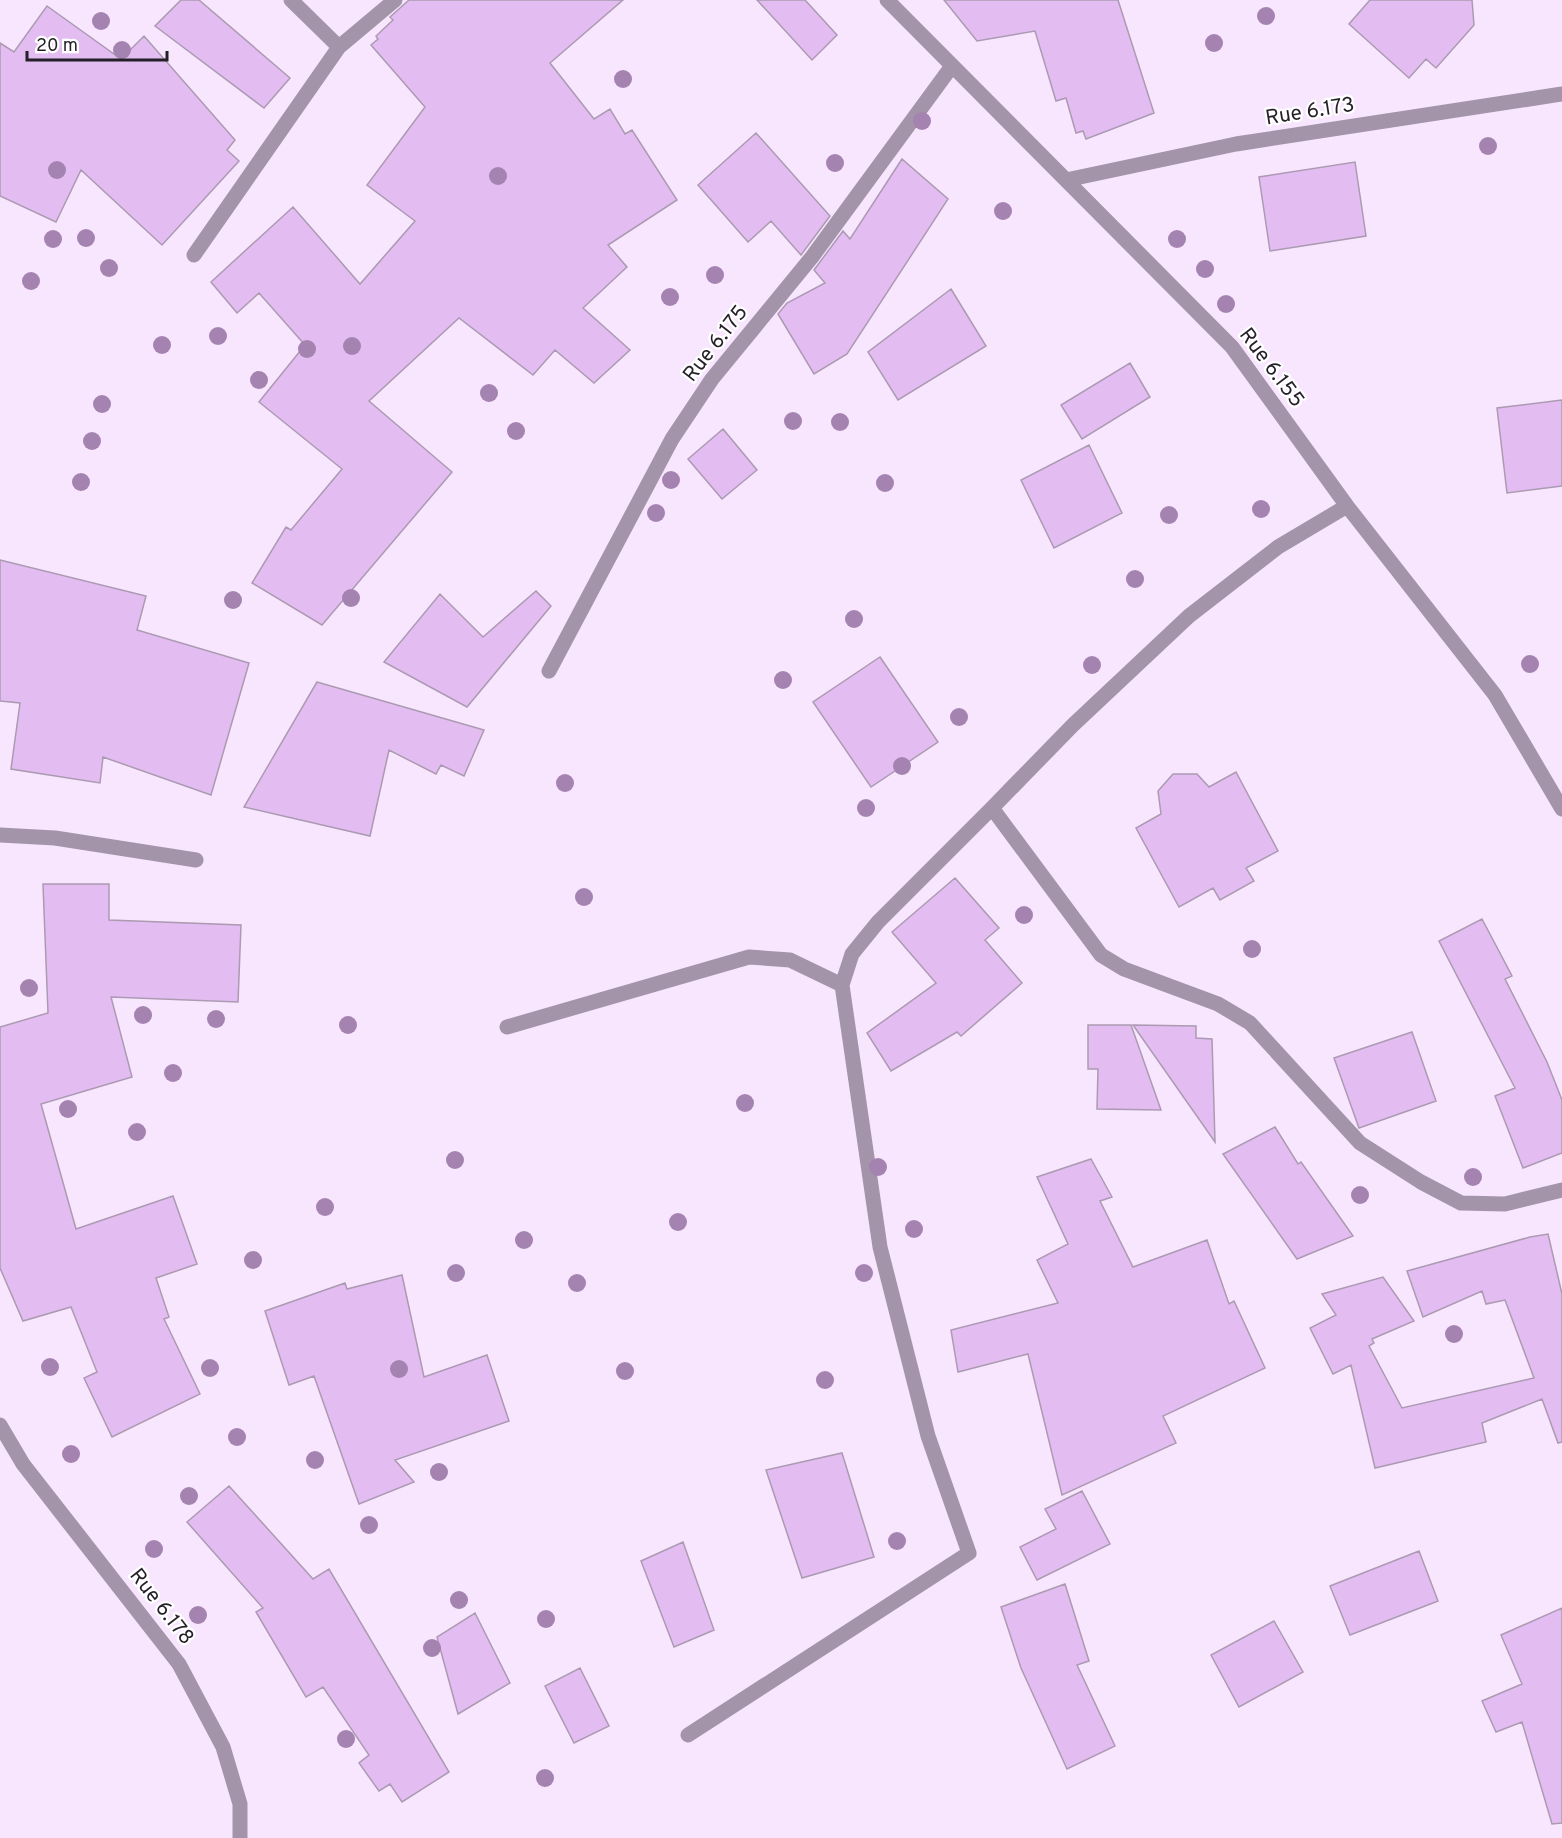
<svg xmlns="http://www.w3.org/2000/svg" width="1562" height="1838" font-family="Overpass,sans-serif">
	<style>
		.building { fill: #e3bdf2; stroke: #ab9ab1; stroke-width: 1.5 }
		.lines { fill: none; stroke-linecap: round; stroke-linejoin: round }
		.minor { stroke: #a494aa; stroke-width: 15 }
		.tree { fill: #a483b0 }
		.labels { text-anchor: middle; dominant-baseline: central; stroke-width: 4.5; stroke-linejoin: round; paint-order: stroke }
		.street-label { font-size: 21px; fill: #251f28; stroke: #fff }
	</style>
	<rect width="100%" height="100%" fill="#f8e6ff"/>
	<path class="building" d="M 181,0 L 199,0 L 290,78 L 264,108 L 155,26 Z
		M 409,0 L 623,0 L 550,63 L 594,119 L 610,109 L 625,134 L 632,130 L 677,200 L 608,245 L 627,267 L 583,308 L 630,350 L 594,383 L 555,350 L 533,375 L 459,318 L 369,401 L 452,472 L 322,625 L 252,583 L 286,527 L 291,530 L 342,469 L 259,402 L 305,345 L 259,293 L 237,313 L 211,282 L 293,207 L 360,284 L 415,221 L 367,185 L 425,107 L 371,45 L 378,39 L 376,36 L 393,20 L 390,17 Z
		M 757,0 L 805,0 L 837,35 L 812,60 Z
		M 944,0 L 1118,0 L 1154,113 L 1086,139 L 1083,131 L 1076,133 L 1066,98 L 1056,101 L 1035,31 L 977,41 Z
		M 1370,0 L 1472,0 L 1474,25 L 1436,68 L 1426,59 L 1409,78 L 1349,24 Z
		M 47,6 L 121,59 L 144,36 L 235,140 L 227,150 L 239,161 L 162,245 L 81,170 L 56,222 L 0,196 L 0,43 L 14,52 Z
		M 756,133 L 830,216 L 801,255 L 771,221 L 748,242 L 698,185 Z
		M 902,159 L 948,199 L 847,354 L 814,374 L 778,314 L 787,303 L 825,283 L 814,270 L 843,231 L 850,239 Z
		M 1355,162 L 1366,236 L 1270,251 L 1259,177 Z
		M 951,289 L 986,346 L 898,400 L 868,352 Z
		M 1130,363 L 1150,397 L 1082,439 L 1061,405 Z
		M 1562,400 L 1562,486 L 1507,493 L 1497,408 Z
		M 723,429 L 757,470 L 722,499 L 688,459 Z
		M 1089,445 L 1122,513 L 1054,548 L 1021,480 Z
		M 0,560 L 146,596 L 137,630 L 249,663 L 211,795 L 103,757 L 100,783 L 11,769 L 20,703 L 0,701 Z
		M 536,591 L 551,606 L 467,707 L 384,662 L 440,594 L 483,637 Z
		M 880,657 L 938,742 L 871,787 L 813,702 Z
		M 317,682 L 484,730 L 464,776 L 441,765 L 436,774 L 389,750 L 370,836 L 244,807 Z
		M 1236,772 L 1278,851 L 1246,868 L 1254,881 L 1220,900 L 1213,888 L 1179,907 L 1136,828 L 1161,814 L 1158,791 L 1173,774 L 1197,774 L 1209,787 Z
		M 955,878 L 999,928 L 985,940 L 1022,983 L 961,1036 L 957,1032 L 891,1071 L 867,1033 L 936,983 L 892,932 Z
		M 43,884 L 109,884 L 109,920 L 241,925 L 238,1002 L 111,997 L 132,1077 L 41,1104 L 76,1229 L 173,1196 L 197,1264 L 156,1278 L 169,1317 L 164,1319 L 200,1394 L 112,1437 L 84,1378 L 97,1372 L 71,1307 L 23,1321 L 0,1268 L 0,1027 L 48,1013 Z
		M 1482,919 L 1512,976 L 1505,979 L 1547,1062 L 1562,1100 L 1562,1153 L 1523,1168 L 1495,1096 L 1515,1088 L 1439,941 Z
		M 1088,1025 L 1131,1025 L 1161,1110 L 1097,1109 L 1098,1069 L 1088,1069 Z
		M 1133,1025 L 1196,1026 L 1196,1038 L 1212,1039 L 1215,1142 Z
		M 1412,1032 L 1436,1101 L 1359,1128 L 1334,1058 Z
		M 1275,1127 L 1298,1164 L 1301,1162 L 1353,1236 L 1297,1259 L 1223,1154 Z
		M 1091,1159 L 1112,1197 L 1100,1201 L 1133,1267 L 1207,1240 L 1229,1304 L 1234,1301 L 1265,1368 L 1163,1416 L 1176,1443 L 1062,1495 L 1028,1354 L 958,1372 L 951,1330 L 1058,1303 L 1037,1260 L 1068,1244 L 1037,1177 Z
		M 1548,1234 L 1562,1294 L 1562,1442 L 1558,1443 L 1542,1399 L 1482,1423 L 1486,1442 L 1375,1468 L 1351,1365 L 1333,1374 L 1310,1328 L 1336,1315 L 1322,1294 L 1383,1277 L 1414,1321 L 1372,1339 L 1374,1343 L 1369,1346 L 1402,1408 L 1534,1378 L 1505,1300 L 1486,1304 L 1482,1291 L 1423,1317 L 1407,1271 L 1530,1237 Z
		M 402,1275 L 424,1377 L 487,1355 L 509,1421 L 395,1460 L 414,1482 L 359,1504 L 314,1376 L 289,1385 L 265,1311 L 345,1283 L 347,1289 Z
		M 842,1453 L 874,1557 L 802,1578 L 766,1470 Z
		M 229,1486 L 313,1579 L 329,1569 L 449,1772 L 402,1802 L 390,1784 L 379,1791 L 359,1763 L 369,1755 L 323,1687 L 306,1697 L 256,1612 L 263,1608 L 187,1522 Z
		M 1082,1491 L 1110,1544 L 1037,1580 L 1020,1547 L 1056,1529 L 1045,1509 Z
		M 683,1542 L 714,1630 L 674,1647 L 641,1561 Z
		M 1419,1551 L 1438,1601 L 1350,1635 L 1330,1586 Z
		M 1065,1584 L 1089,1661 L 1077,1665 L 1115,1746 L 1067,1769 L 1021,1668 L 1001,1607 Z
		M 1562,1608 L 1562,1823 L 1552,1824 L 1522,1722 L 1496,1732 L 1482,1701 L 1522,1684 L 1501,1635 Z
		M 475,1613 L 510,1683 L 458,1714 L 437,1637 Z
		M 1274,1621 L 1303,1672 L 1239,1707 L 1211,1655 Z
		M 580,1668 L 609,1726 L 574,1743 L 545,1686 Z"/>
	<g class="lines">
		<path class="minor" d="M 291,0 L 339,47
			M 887,0 L 1232,347 L 1347,506 L 1495,695 L 1562,809
			M 1066,180 L 1236,144 L 1562,94
			M 194,255 L 339,47 L 395,0
			M 549,671 L 672,439 L 712,379 L 812,257 L 952,66
			M 992,808 L 1101,955 L 1124,969 L 1218,1004 L 1250,1023 L 1360,1143 L 1421,1182 L 1461,1203 L 1505,1204 L 1562,1190
			M 0,835 L 55,838 L 196,860
			M 507,1027 L 749,957 L 790,960 L 842,985
			M 0,1425 L 23,1464 L 179,1664 L 223,1747 L 240,1804 L 240,1838
			M 688,1735 L 969,1553 L 928,1436 L 880,1247 L 842,985 L 852,954 L 878,922 L 992,808 L 1073,725 L 1189,616 L 1278,547 L 1347,506"/>
	</g>
	<g class="tree">
		<circle cx="1266" cy="16" r="9"/>
		<circle cx="101" cy="21" r="9"/>
		<circle cx="1214" cy="43" r="9"/>
		<circle cx="122" cy="50" r="9"/>
		<circle cx="623" cy="79" r="9"/>
		<circle cx="922" cy="121" r="9"/>
		<circle cx="1488" cy="146" r="9"/>
		<circle cx="835" cy="163" r="9"/>
		<circle cx="57" cy="170" r="9"/>
		<circle cx="498" cy="176" r="9"/>
		<circle cx="1003" cy="211" r="9"/>
		<circle cx="86" cy="238" r="9"/>
		<circle cx="53" cy="239" r="9"/>
		<circle cx="1177" cy="239" r="9"/>
		<circle cx="109" cy="268" r="9"/>
		<circle cx="1205" cy="269" r="9"/>
		<circle cx="715" cy="275" r="9"/>
		<circle cx="31" cy="281" r="9"/>
		<circle cx="670" cy="297" r="9"/>
		<circle cx="1226" cy="304" r="9"/>
		<circle cx="218" cy="336" r="9"/>
		<circle cx="162" cy="345" r="9"/>
		<circle cx="352" cy="346" r="9"/>
		<circle cx="307" cy="349" r="9"/>
		<circle cx="259" cy="380" r="9"/>
		<circle cx="489" cy="393" r="9"/>
		<circle cx="102" cy="404" r="9"/>
		<circle cx="793" cy="421" r="9"/>
		<circle cx="840" cy="422" r="9"/>
		<circle cx="516" cy="431" r="9"/>
		<circle cx="92" cy="441" r="9"/>
		<circle cx="671" cy="480" r="9"/>
		<circle cx="81" cy="482" r="9"/>
		<circle cx="885" cy="483" r="9"/>
		<circle cx="1261" cy="509" r="9"/>
		<circle cx="656" cy="513" r="9"/>
		<circle cx="1169" cy="515" r="9"/>
		<circle cx="1135" cy="579" r="9"/>
		<circle cx="351" cy="598" r="9"/>
		<circle cx="233" cy="600" r="9"/>
		<circle cx="854" cy="619" r="9"/>
		<circle cx="1530" cy="664" r="9"/>
		<circle cx="1092" cy="665" r="9"/>
		<circle cx="783" cy="680" r="9"/>
		<circle cx="959" cy="717" r="9"/>
		<circle cx="902" cy="766" r="9"/>
		<circle cx="565" cy="783" r="9"/>
		<circle cx="866" cy="808" r="9"/>
		<circle cx="584" cy="897" r="9"/>
		<circle cx="1024" cy="915" r="9"/>
		<circle cx="1252" cy="949" r="9"/>
		<circle cx="29" cy="988" r="9"/>
		<circle cx="143" cy="1015" r="9"/>
		<circle cx="216" cy="1019" r="9"/>
		<circle cx="348" cy="1025" r="9"/>
		<circle cx="173" cy="1073" r="9"/>
		<circle cx="745" cy="1103" r="9"/>
		<circle cx="68" cy="1109" r="9"/>
		<circle cx="137" cy="1132" r="9"/>
		<circle cx="455" cy="1160" r="9"/>
		<circle cx="878" cy="1167" r="9"/>
		<circle cx="1473" cy="1177" r="9"/>
		<circle cx="1360" cy="1195" r="9"/>
		<circle cx="325" cy="1207" r="9"/>
		<circle cx="678" cy="1222" r="9"/>
		<circle cx="914" cy="1229" r="9"/>
		<circle cx="524" cy="1240" r="9"/>
		<circle cx="253" cy="1260" r="9"/>
		<circle cx="456" cy="1273" r="9"/>
		<circle cx="864" cy="1273" r="9"/>
		<circle cx="577" cy="1283" r="9"/>
		<circle cx="1454" cy="1334" r="9"/>
		<circle cx="50" cy="1367" r="9"/>
		<circle cx="210" cy="1368" r="9"/>
		<circle cx="399" cy="1369" r="9"/>
		<circle cx="625" cy="1371" r="9"/>
		<circle cx="825" cy="1380" r="9"/>
		<circle cx="237" cy="1437" r="9"/>
		<circle cx="71" cy="1454" r="9"/>
		<circle cx="315" cy="1460" r="9"/>
		<circle cx="439" cy="1472" r="9"/>
		<circle cx="189" cy="1496" r="9"/>
		<circle cx="369" cy="1525" r="9"/>
		<circle cx="897" cy="1541" r="9"/>
		<circle cx="154" cy="1549" r="9"/>
		<circle cx="459" cy="1600" r="9"/>
		<circle cx="198" cy="1615" r="9"/>
		<circle cx="546" cy="1619" r="9"/>
		<circle cx="432" cy="1648" r="9"/>
		<circle cx="346" cy="1739" r="9"/>
		<circle cx="545" cy="1778" r="9"/>
	</g>
	<g class="labels">
		<g class="street-label">
			<text transform="translate(1310 112) rotate(-9)">Rue 6.173</text>
			<text transform="translate(716 344) rotate(-52)">Rue 6.175</text>
			<text transform="translate(1271 368) rotate(53)">Rue 6.155</text>
			<text transform="translate(161 1607) rotate(52)">Rue 6.178</text>
		</g>
	</g>
	<path d="M27 51v9h140v-9" fill="none" stroke="#251f28" stroke-width="3"/>
	<text x="36" y="51" font-size="18" fill="#251f28" stroke="#ffffff" stroke-width="4.5" paint-order="stroke">20 m</text>
</svg>
